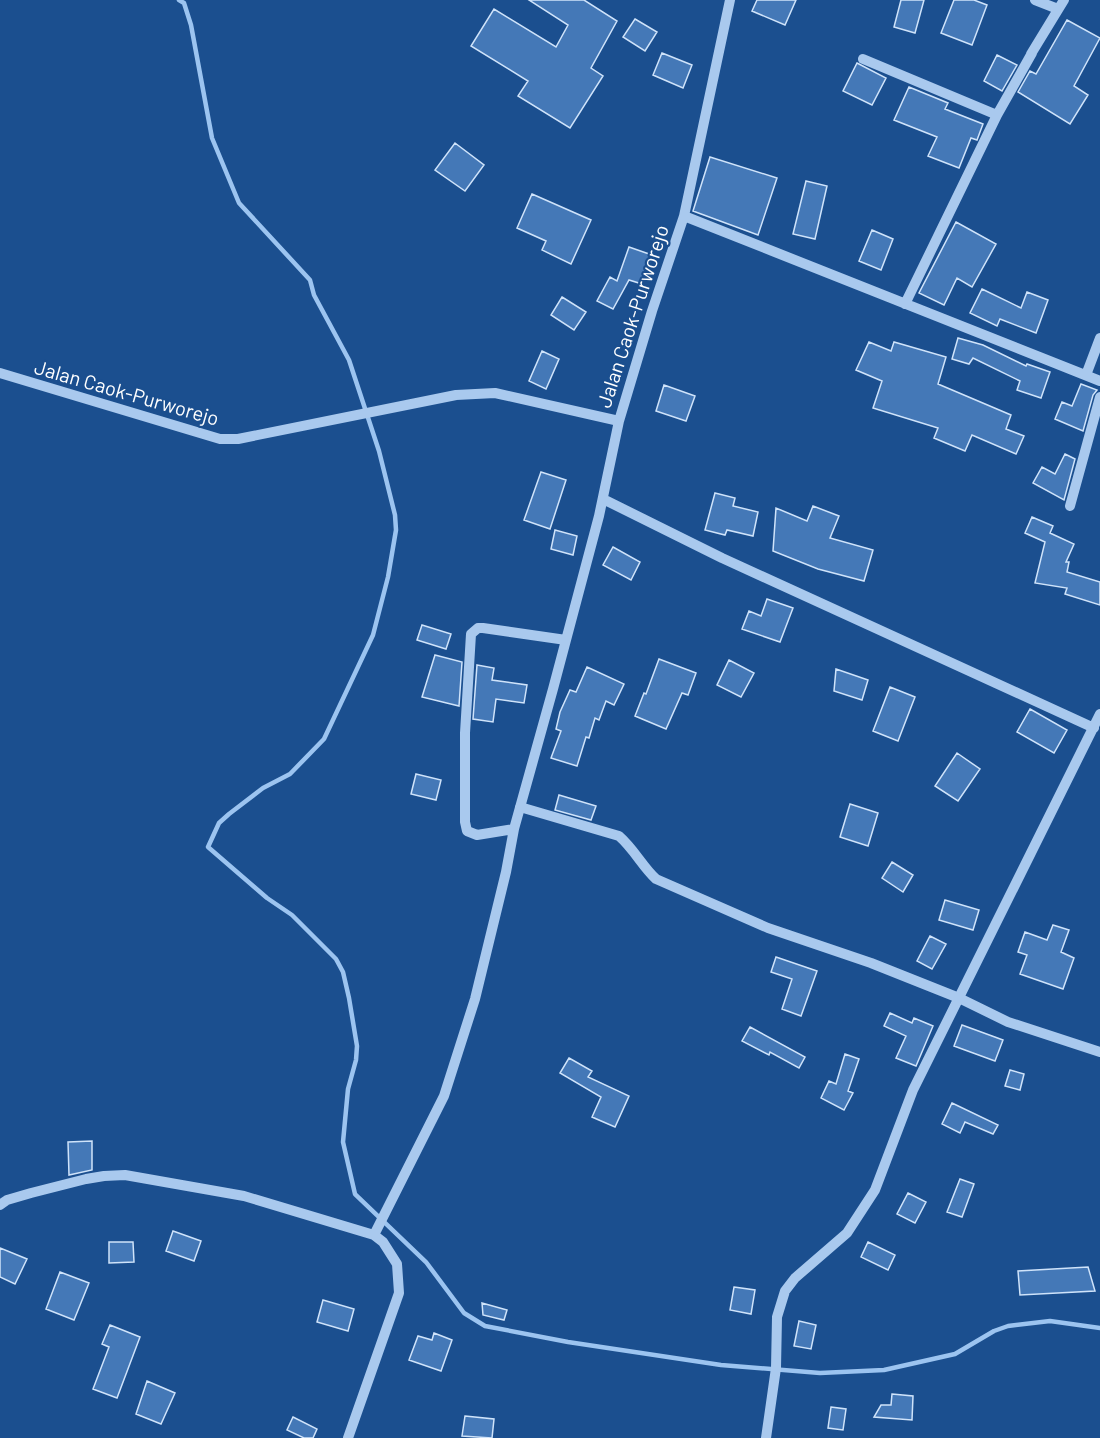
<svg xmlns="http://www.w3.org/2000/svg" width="1100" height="1438" font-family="Barlow,sans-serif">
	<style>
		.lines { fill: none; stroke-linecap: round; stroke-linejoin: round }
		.stream { stroke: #9cc4f0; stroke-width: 4.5 }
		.building { fill: #4478b7; stroke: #cfe3fa; stroke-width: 1.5 }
		.minor { stroke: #a9c9ee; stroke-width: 10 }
		.labels { text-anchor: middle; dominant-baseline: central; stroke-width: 4.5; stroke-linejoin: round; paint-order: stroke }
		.street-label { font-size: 20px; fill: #fff; stroke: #1b4f8f }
	</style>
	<rect width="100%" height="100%" fill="#1b4f8f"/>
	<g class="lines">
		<path class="stream" d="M 179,0 L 184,3 L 191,25 L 212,138 L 239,203 L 310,280 L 314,295 L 349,360 L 379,451 L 395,515 L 396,530 L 388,577 L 373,635 L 324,739 L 290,774 L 263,788 L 229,814 L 219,823 L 208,847 L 267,898 L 292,915 L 336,959 L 343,972 L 349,998 L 357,1046 L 356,1060 L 348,1089 L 343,1142 L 355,1194 L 426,1262 L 464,1313 L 485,1326 L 568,1342 L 721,1365 L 820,1373 L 884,1370 L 955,1354 L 994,1331 L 1008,1326 L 1050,1321 L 1100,1328"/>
	</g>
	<path class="building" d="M 529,0 L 584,0 L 617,21 L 591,68 L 603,76 L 570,128 L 518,96 L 528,81 L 471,46 L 494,9 L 556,47 L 568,25 Z
		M 757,0 L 796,0 L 785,25 L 752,11 Z
		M 901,0 L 924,0 L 915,33 L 894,27 Z
		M 954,0 L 974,0 L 987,5 L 972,45 L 941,33 Z
		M 635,19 L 657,32 L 645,51 L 623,37 Z
		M 1067,20 L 1100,38 L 1074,86 L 1088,95 L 1070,124 L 1018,92 L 1030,71 L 1036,74 Z
		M 662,53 L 692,65 L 683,88 L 653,75 Z
		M 997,55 L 1017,65 L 1002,91 L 984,81 Z
		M 857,63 L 886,78 L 872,105 L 843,91 Z
		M 909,87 L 948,103 L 945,109 L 983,124 L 977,140 L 971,138 L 959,168 L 928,156 L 937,137 L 894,120 Z
		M 455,143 L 484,165 L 465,191 L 435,170 Z
		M 710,157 L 777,178 L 758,235 L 693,211 Z
		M 806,181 L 827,186 L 815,239 L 793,234 Z
		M 532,194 L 591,220 L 571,264 L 542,250 L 546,241 L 517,228 Z
		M 956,222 L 996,244 L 972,287 L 957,278 L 944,305 L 919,293 Z
		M 872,230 L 893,239 L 881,270 L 859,261 Z
		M 629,247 L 652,255 L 642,284 L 629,280 L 613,309 L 597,301 L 610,277 L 617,281 Z
		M 982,289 L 1021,308 L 1027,292 L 1048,300 L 1036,333 L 1000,319 L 997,326 L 970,313 Z
		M 562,297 L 586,312 L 574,330 L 551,315 Z
		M 958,338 L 983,345 L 1026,366 L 1027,364 L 1050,372 L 1041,398 L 1017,390 L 1020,381 L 973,358 L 969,364 L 952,359 Z
		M 869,342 L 891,351 L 894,342 L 946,357 L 938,384 L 1011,415 L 1006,429 L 1024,436 L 1016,454 L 972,435 L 965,451 L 934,438 L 938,428 L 873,408 L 882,381 L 856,370 Z
		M 542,351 L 559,359 L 546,389 L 529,381 Z
		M 1081,384 L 1097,390 L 1093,395 L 1083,431 L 1055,419 L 1062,402 L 1072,406 Z
		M 664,385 L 695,396 L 686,421 L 656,411 Z
		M 1065,454 L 1075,459 L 1064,500 L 1033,483 L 1042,467 L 1055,474 Z
		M 541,472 L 566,480 L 550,529 L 524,520 Z
		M 715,493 L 735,498 L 733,506 L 758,512 L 753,536 L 727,530 L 725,535 L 705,530 Z
		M 813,506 L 839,516 L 830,538 L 873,550 L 864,581 L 818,569 L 773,551 L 776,508 L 807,521 Z
		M 1032,517 L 1053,526 L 1050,533 L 1074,544 L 1066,562 L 1069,562 L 1067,572 L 1100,582 L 1100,605 L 1065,594 L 1067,588 L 1035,583 L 1045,542 L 1025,533 Z
		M 555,530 L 577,536 L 573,555 L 551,549 Z
		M 613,547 L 640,562 L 631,580 L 603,565 Z
		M 767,599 L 793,608 L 780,642 L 742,629 L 749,611 L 761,616 Z
		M 422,625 L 451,634 L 446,649 L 417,640 Z
		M 435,655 L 462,662 L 459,706 L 422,697 Z
		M 659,659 L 696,673 L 688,695 L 682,693 L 666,729 L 635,716 L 644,693 L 646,694 Z
		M 729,660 L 754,673 L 741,697 L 717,685 Z
		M 477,665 L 494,668 L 492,680 L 527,685 L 524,703 L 496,699 L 493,722 L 473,719 Z
		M 587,667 L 624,684 L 614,705 L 606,701 L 599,720 L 595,718 L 589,738 L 586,737 L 577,766 L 551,758 L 561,731 L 556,729 L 560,712 L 570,690 L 576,692 Z
		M 836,669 L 868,680 L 862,700 L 834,691 Z
		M 890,687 L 915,697 L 898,741 L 873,731 Z
		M 1030,709 L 1067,730 L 1054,753 L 1017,732 Z
		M 957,753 L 980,769 L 958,801 L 935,786 Z
		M 416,774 L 441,780 L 436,800 L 411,794 Z
		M 559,795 L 596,806 L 591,820 L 555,810 Z
		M 850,804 L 878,813 L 868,846 L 840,837 Z
		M 892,862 L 913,875 L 903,892 L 882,878 Z
		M 945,900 L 979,910 L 973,930 L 939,920 Z
		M 1053,925 L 1069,930 L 1061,952 L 1074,958 L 1063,989 L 1020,974 L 1027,955 L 1018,952 L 1025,932 L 1047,940 Z
		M 930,936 L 946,944 L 932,969 L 917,961 Z
		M 776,957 L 817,971 L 801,1016 L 782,1009 L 792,979 L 771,972 Z
		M 890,1013 L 912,1023 L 914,1018 L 933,1026 L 916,1066 L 896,1058 L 906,1036 L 884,1026 Z
		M 962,1025 L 1003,1040 L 995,1061 L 954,1046 Z
		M 750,1027 L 805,1057 L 799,1068 L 770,1052 L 769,1055 L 742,1041 Z
		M 845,1054 L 859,1059 L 848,1091 L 853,1093 L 844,1110 L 821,1098 L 829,1081 L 836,1084 Z
		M 569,1058 L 592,1071 L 588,1077 L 629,1096 L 615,1127 L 592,1117 L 601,1097 L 560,1073 Z
		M 1010,1070 L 1024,1074 L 1020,1090 L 1005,1086 Z
		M 952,1103 L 998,1125 L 993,1134 L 965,1122 L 960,1133 L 942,1124 Z
		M 92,1141 L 92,1170 L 69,1175 L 68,1142 Z
		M 960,1179 L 974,1184 L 962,1217 L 947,1212 Z
		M 908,1193 L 926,1202 L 915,1223 L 897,1214 Z
		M 173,1231 L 201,1241 L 194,1261 L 166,1251 Z
		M 109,1242 L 133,1242 L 134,1262 L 109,1263 Z
		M 868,1242 L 895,1255 L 888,1270 L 861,1257 Z
		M 0,1248 L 27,1259 L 15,1284 L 0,1277 Z
		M 1088,1267 L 1095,1291 L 1020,1295 L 1018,1271 Z
		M 60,1272 L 89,1283 L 74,1320 L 46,1309 Z
		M 734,1287 L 755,1290 L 751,1314 L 730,1310 Z
		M 323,1300 L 354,1309 L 348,1331 L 317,1322 Z
		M 482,1303 L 507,1310 L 504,1320 L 483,1315 Z
		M 799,1321 L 816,1325 L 811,1349 L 794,1346 Z
		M 110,1325 L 140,1337 L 117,1398 L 93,1389 L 109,1347 L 102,1344 Z
		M 434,1333 L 452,1340 L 441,1371 L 409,1360 L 418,1336 L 432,1340 Z
		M 147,1381 L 175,1393 L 161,1424 L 136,1414 Z
		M 892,1394 L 913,1396 L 912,1420 L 874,1417 L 881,1405 L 891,1405 Z
		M 831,1407 L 846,1409 L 843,1430 L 828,1428 Z
		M 465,1416 L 494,1419 L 492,1438 L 462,1436 Z
		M 293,1417 L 317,1429 L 313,1438 L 304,1438 L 287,1430 Z"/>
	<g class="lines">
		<path class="minor" d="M 1035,0 L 1058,9
			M 1031,54 L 1064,0
			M 863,59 L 997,115
			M 684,216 L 730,0
			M 905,304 L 997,115 L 1032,53
			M 0,373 L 220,439 L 238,439 L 456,395 L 495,393 L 619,421 L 652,311 L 684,216 L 1100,381
			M 1086,375 L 1100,338
			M 603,499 L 722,558 L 1094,728
			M 1070,506 L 1100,397
			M 520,807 L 619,836 C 634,849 642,866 656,879 L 768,928 L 871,963 L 959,998 L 1008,1022 L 1100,1052
			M 514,829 L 477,835 L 467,831 L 465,822 L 465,733 L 471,634 L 478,628 L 483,628 L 566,640
			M 0,1205 L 7,1200 L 31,1193 L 86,1179 L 104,1176 L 125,1175 L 244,1196 L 374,1235 L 383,1242 L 397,1264 L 399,1293 L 348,1438
			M 374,1235 L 444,1096 L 475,999 L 506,872 L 514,829 L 553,689 L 599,516 L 619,421
			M 766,1438 L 776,1368 L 777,1317 L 785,1291 L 795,1278 L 847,1233 L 875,1190 L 913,1090 L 1100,714"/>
	</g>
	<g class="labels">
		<g class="street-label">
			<text transform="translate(632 316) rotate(-72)">Jalan Caok-Purworejo</text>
			<text transform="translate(127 392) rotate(16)">Jalan Caok-Purworejo</text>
		</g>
	</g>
</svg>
